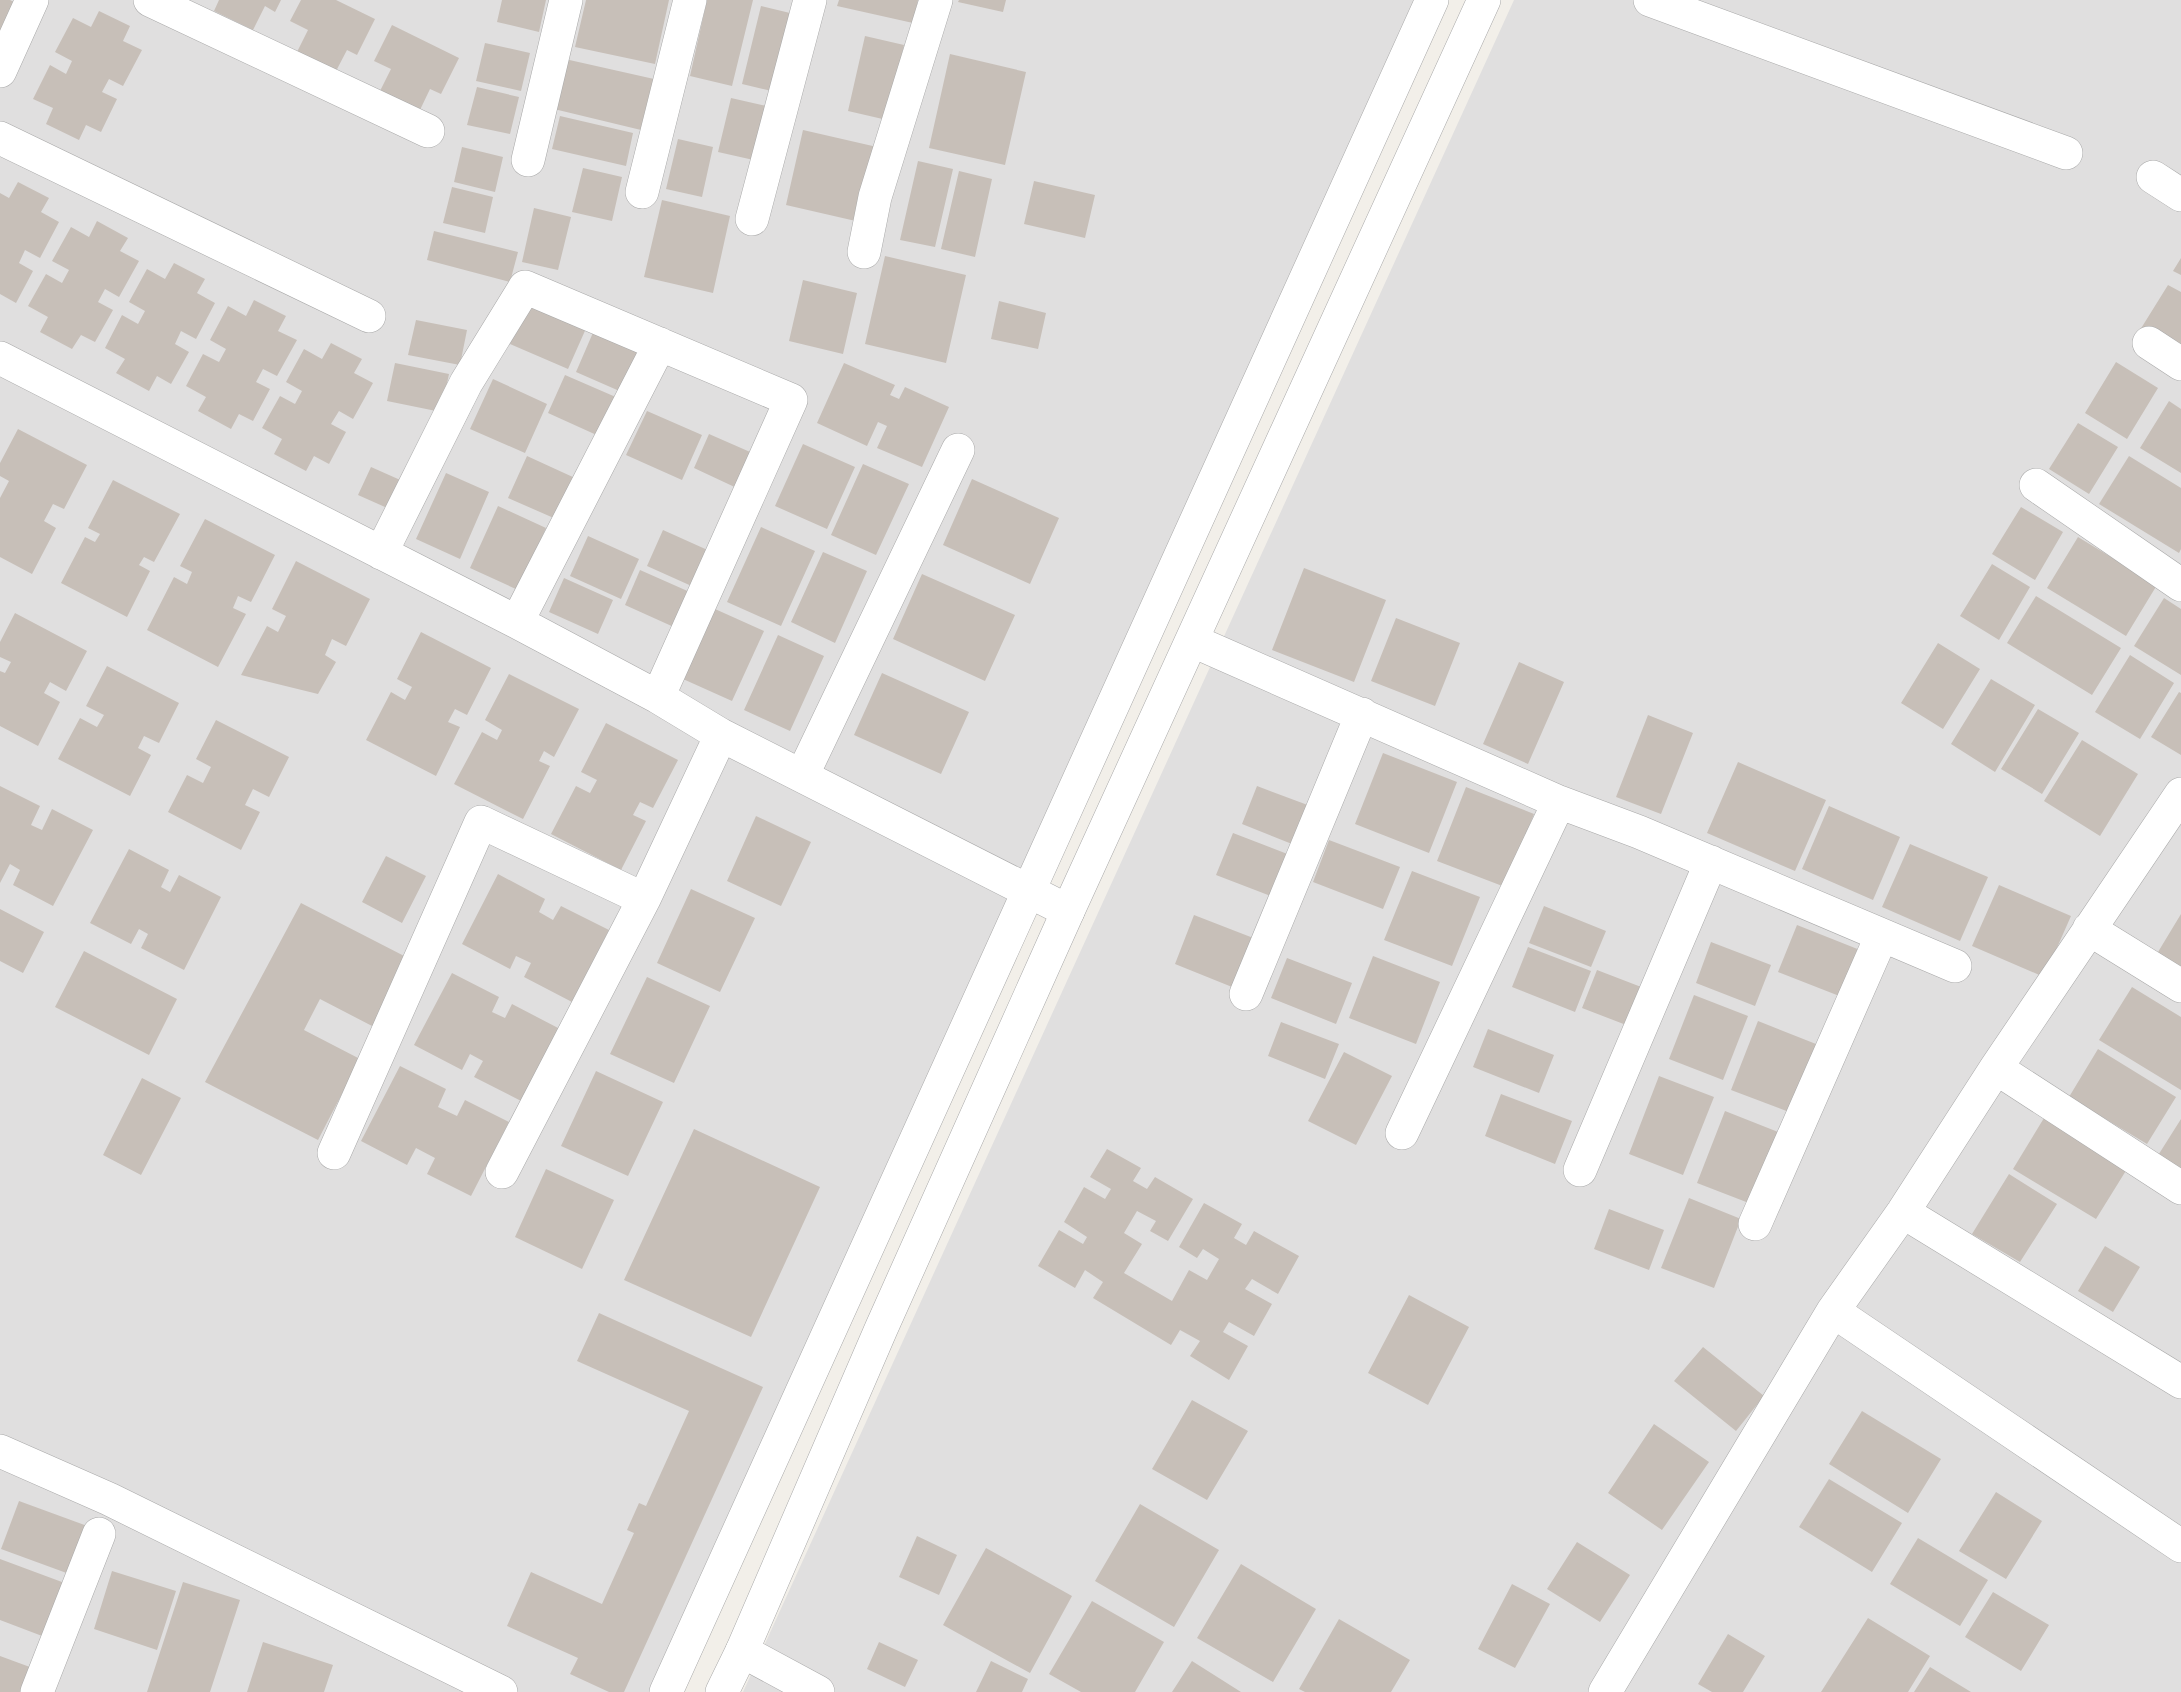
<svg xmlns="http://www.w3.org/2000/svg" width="2181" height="1692" font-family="'PT Sans',sans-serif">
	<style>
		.residential { fill: #e0dfdf }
		.building { fill: #c7bfb8 }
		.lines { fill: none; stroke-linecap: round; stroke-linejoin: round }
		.minor-casing { stroke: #a9a9a9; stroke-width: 34 }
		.tertiary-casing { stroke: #a9a9a9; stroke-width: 34 }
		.minor { stroke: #fff; stroke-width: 33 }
		.tertiary { stroke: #fff; stroke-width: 33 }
	</style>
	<rect width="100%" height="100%" fill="#f2efe9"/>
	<path class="residential" d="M 0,0 L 1441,0 L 672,1692 L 0,1692 Z
		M 1514,0 L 2181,0 L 2181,1692 L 743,1692 Z"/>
	<path class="building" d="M 0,0 L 10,0 L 22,6 L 0,40 Z
		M 219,0 L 281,0 L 275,12 L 265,6 L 253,30 L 214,11 Z
		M 301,0 L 336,0 L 375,19 L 357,55 L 347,50 L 335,73 L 296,54 L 308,30 L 290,21 Z
		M 502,0 L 546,0 L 539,32 L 497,22 Z
		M 586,0 L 669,0 L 655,64 L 575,47 Z
		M 707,0 L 753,0 L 732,86 L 690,76 Z
		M 839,0 L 918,0 L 913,23 L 837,6 Z
		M 959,0 L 1006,0 L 1003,12 L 958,2 Z
		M 761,6 L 790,13 L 772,91 L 742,84 Z
		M 99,11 L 130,26 L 123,41 L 142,50 L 123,86 L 109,79 L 102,92 L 117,99 L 101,132 L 86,125 L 79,140 L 46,124 L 53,108 L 33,99 L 50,65 L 66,74 L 72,61 L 55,52 L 73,18 L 91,27 Z
		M 392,25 L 459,58 L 441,94 L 430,89 L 419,112 L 379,93 L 391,69 L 374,61 Z
		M 865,36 L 904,45 L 887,120 L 848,111 Z
		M 485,43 L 530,53 L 521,91 L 476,81 Z
		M 950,54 L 1026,72 L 1005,165 L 929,148 Z
		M 565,59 L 654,79 L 641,130 L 554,109 Z
		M 477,87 L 519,97 L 510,134 L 467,125 Z
		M 731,98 L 771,107 L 758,161 L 718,152 Z
		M 560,116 L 633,133 L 626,166 L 552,149 Z
		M 803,130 L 877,147 L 860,222 L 786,205 Z
		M 678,139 L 713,147 L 702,197 L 666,189 Z
		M 462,147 L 503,157 L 495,192 L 454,182 Z
		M 918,161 L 953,169 L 935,247 L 900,240 Z
		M 583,168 L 622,177 L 612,221 L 572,212 Z
		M 959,171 L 992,179 L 975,257 L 941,249 Z
		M 1034,181 L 1095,195 L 1085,238 L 1024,224 Z
		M 18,182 L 49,198 L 41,212 L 59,222 L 40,258 L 25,250 L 19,263 L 33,271 L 16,303 L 0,294 L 0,193 L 9,198 Z
		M 452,187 L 493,197 L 485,233 L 443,223 Z
		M 662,200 L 730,216 L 713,293 L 644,277 Z
		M 534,208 L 571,217 L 558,270 L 522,262 Z
		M 97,221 L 128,238 L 120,251 L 139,261 L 119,297 L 105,289 L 98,302 L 113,310 L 95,342 L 81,335 L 72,349 L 40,332 L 48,317 L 28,306 L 46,274 L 62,283 L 69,270 L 52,261 L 71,227 L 89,237 Z
		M 434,231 L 518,252 L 510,282 L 427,260 Z
		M 885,256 L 966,275 L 946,363 L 865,344 Z
		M 2181,258 L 2181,275 L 2173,271 Z
		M 174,263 L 205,279 L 197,293 L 215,303 L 196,339 L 181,331 L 175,344 L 189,352 L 171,384 L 157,376 L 149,391 L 116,373 L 125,359 L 105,348 L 122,315 L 138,324 L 145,311 L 129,302 L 147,269 L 165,279 Z
		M 803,280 L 857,293 L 843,354 L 789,341 Z
		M 2168,285 L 2181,292 L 2181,350 L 2140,330 Z
		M 530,298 L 588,324 L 568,369 L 510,344 Z
		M 254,300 L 286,316 L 278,331 L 297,340 L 277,376 L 263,369 L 256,382 L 270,389 L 253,421 L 239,414 L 231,429 L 198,411 L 206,397 L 186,386 L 203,354 L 219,362 L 226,349 L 210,340 L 228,306 L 246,316 Z
		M 999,301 L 1046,313 L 1038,349 L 991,339 Z
		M 416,320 L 467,330 L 460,365 L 408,355 Z
		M 595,328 L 644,350 L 624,393 L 576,372 Z
		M 331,343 L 362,359 L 354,373 L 373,383 L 353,419 L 339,411 L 331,424 L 346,432 L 329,464 L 314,456 L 306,471 L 274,454 L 282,439 L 262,428 L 280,396 L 295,404 L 302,391 L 286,382 L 304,349 L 322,359 Z
		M 2116,362 L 2158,388 L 2127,439 L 2085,413 Z
		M 395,363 L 449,374 L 441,412 L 387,401 Z
		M 844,363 L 895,385 L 890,395 L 899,399 L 905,387 L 949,407 L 922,467 L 877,448 L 887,426 L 878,422 L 867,446 L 817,423 Z
		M 565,375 L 618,398 L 601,437 L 548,413 Z
		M 493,379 L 547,404 L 525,453 L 470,429 Z
		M 2169,401 L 2181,409 L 2181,473 L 2140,448 Z
		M 647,411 L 702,435 L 682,480 L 626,455 Z
		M 2078,423 L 2118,447 L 2089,494 L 2049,469 Z
		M 18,429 L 87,465 L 64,509 L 53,504 L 44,521 L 56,528 L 32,574 L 0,557 L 0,498 L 9,481 L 0,476 L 0,463 Z
		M 709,434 L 757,455 L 741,490 L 694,468 Z
		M 803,444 L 855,467 L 827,529 L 775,506 Z
		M 527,456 L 575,478 L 556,519 L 508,498 Z
		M 2129,456 L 2181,488 L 2181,549 L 2179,553 L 2099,504 Z
		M 863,464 L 909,484 L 876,555 L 831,535 Z
		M 371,467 L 407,483 L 394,511 L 358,495 Z
		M 446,473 L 489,492 L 460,559 L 416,539 Z
		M 972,479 L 1059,518 L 1030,584 L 943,545 Z
		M 113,480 L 180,514 L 154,562 L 144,557 L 139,565 L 150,571 L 127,617 L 61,583 L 85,537 L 95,542 L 100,534 L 88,528 Z
		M 498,506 L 546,528 L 518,590 L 470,568 Z
		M 2021,507 L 2063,532 L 2035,580 L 1992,554 Z
		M 205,519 L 275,555 L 251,602 L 238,596 L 233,608 L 246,614 L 218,667 L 147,630 L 174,577 L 187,584 L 192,572 L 180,566 Z
		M 761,527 L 815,551 L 781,626 L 727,602 Z
		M 663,530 L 712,552 L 696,588 L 647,566 Z
		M 588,536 L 639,559 L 621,599 L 570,576 Z
		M 2078,537 L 2157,585 L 2126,636 L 2047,588 Z
		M 823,552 L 867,571 L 835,643 L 791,622 Z
		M 296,561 L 370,599 L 346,646 L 332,639 L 325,655 L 336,662 L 318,694 L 241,675 L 267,626 L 278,632 L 286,616 L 272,609 Z
		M 1992,564 L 2030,587 L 1999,640 L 1960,616 Z
		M 1304,568 L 1386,600 L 1354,682 L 1272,650 Z
		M 640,570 L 692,593 L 676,628 L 625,605 Z
		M 922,574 L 1015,615 L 985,681 L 893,639 Z
		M 564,578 L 613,600 L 598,634 L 549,612 Z
		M 2036,596 L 2121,648 L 2092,695 L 2007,643 Z
		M 2164,598 L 2181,609 L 2181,675 L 2134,646 Z
		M 715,609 L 764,631 L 732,701 L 683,679 Z
		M 15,613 L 87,651 L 66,691 L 50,682 L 44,693 L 60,702 L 38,746 L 0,726 L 0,671 L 5,673 L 11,662 L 0,657 L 0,642 Z
		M 1396,618 L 1460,643 L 1435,706 L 1371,681 Z
		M 421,632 L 491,668 L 467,715 L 455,709 L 448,722 L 460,727 L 436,776 L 366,740 L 391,692 L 405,700 L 412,687 L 397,679 Z
		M 778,635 L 824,656 L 790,731 L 744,710 Z
		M 1938,643 L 1980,669 L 1943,729 L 1901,703 Z
		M 2130,655 L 2174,683 L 2140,739 L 2095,712 Z
		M 1519,662 L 1564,682 L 1528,764 L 1483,744 Z
		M 107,666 L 179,703 L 159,743 L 144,736 L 138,748 L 151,755 L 130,796 L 58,759 L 80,718 L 97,727 L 104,715 L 86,706 Z
		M 882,673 L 969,712 L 941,774 L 854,735 Z
		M 509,674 L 579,709 L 554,757 L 544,751 L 539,761 L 550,766 L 523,819 L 454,784 L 482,732 L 497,740 L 502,730 L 485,720 Z
		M 1991,679 L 2035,705 L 1995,772 L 1951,744 Z
		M 2179,692 L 2181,693 L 2181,755 L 2151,737 Z
		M 2038,709 L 2079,733 L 2042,794 L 2001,769 Z
		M 1648,715 L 1693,733 L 1661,814 L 1616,797 Z
		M 216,720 L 289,757 L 269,797 L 253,789 L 245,805 L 260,812 L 241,850 L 168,812 L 187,775 L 203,783 L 211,767 L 196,759 Z
		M 606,723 L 678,760 L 653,808 L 640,802 L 633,815 L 646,821 L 621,870 L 551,834 L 576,786 L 590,793 L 597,780 L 581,772 Z
		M 2082,740 L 2138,774 L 2100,836 L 2044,801 Z
		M 1383,753 L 1457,782 L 1429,853 L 1355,824 Z
		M 1738,762 L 1826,800 L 1795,871 L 1707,833 Z
		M 0,786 L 40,806 L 31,825 L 42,830 L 52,809 L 93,830 L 53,906 L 13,885 L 20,870 L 10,864 L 0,883 Z
		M 1257,786 L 1313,807 L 1297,846 L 1242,824 Z
		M 1466,787 L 1534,814 L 1505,887 L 1437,861 Z
		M 1829,806 L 1900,837 L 1873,900 L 1802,869 Z
		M 756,816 L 811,842 L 781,906 L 727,881 Z
		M 1233,833 L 1290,855 L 1273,897 L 1216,875 Z
		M 1329,840 L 1400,867 L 1383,909 L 1313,882 Z
		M 1910,844 L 1988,877 L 1960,941 L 1882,907 Z
		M 129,849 L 169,870 L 161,887 L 170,892 L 179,875 L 221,897 L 184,970 L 141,948 L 148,934 L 139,929 L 131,944 L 90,923 Z
		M 386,856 L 426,876 L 402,923 L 362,902 Z
		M 1412,871 L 1480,897 L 1452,966 L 1384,940 Z
		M 498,874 L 545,899 L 539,912 L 553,920 L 561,906 L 609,930 L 572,1002 L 524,977 L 531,963 L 516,956 L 510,969 L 462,944 Z
		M 1999,885 L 2071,916 L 2044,977 L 1972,946 Z
		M 691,889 L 755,918 L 720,992 L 657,963 Z
		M 301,903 L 410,959 L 374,1027 L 320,999 L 304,1030 L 360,1059 L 318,1140 L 205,1082 Z
		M 1544,906 L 1606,931 L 1591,967 L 1529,943 Z
		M 0,909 L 44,932 L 23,973 L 0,961 Z
		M 2181,914 L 2181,973 L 2155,957 Z
		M 1194,915 L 1261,941 L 1242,991 L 1175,964 Z
		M 1797,925 L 1865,952 L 1847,999 L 1778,972 Z
		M 1711,942 L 1771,965 L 1755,1006 L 1696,983 Z
		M 1528,947 L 1591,971 L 1575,1012 L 1512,987 Z
		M 84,951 L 177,999 L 149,1055 L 55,1007 Z
		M 1373,956 L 1440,982 L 1416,1044 L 1349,1018 Z
		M 1287,958 L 1352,983 L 1336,1024 L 1271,998 Z
		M 1597,970 L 1649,990 L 1634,1028 L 1582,1008 Z
		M 452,973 L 499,997 L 492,1012 L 505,1018 L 512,1004 L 560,1029 L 523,1102 L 474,1077 L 483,1061 L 470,1054 L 462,1070 L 414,1045 Z
		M 647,977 L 710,1006 L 674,1083 L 610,1054 Z
		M 2132,987 L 2181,1017 L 2181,1090 L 2099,1040 Z
		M 1694,995 L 1748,1016 L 1723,1080 L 1669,1059 Z
		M 1758,1021 L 1816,1044 L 1789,1112 L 1731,1090 Z
		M 1281,1022 L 1339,1044 L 1325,1079 L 1268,1056 Z
		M 1488,1029 L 1554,1055 L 1539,1093 L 1473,1067 Z
		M 2098,1049 L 2176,1097 L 2147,1144 L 2069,1097 Z
		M 1344,1052 L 1392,1076 L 1356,1145 L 1308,1121 Z
		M 400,1066 L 446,1089 L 438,1107 L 457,1116 L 465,1100 L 509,1122 L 471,1196 L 427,1174 L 435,1158 L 416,1148 L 407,1165 L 361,1141 Z
		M 596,1071 L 663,1102 L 628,1176 L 561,1146 Z
		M 1659,1076 L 1714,1097 L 1683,1175 L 1629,1154 Z
		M 142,1078 L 181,1098 L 141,1175 L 103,1155 Z
		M 1501,1094 L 1572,1121 L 1555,1164 L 1485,1136 Z
		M 1725,1111 L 1783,1134 L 1754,1205 L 1697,1183 Z
		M 2044,1118 L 2127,1169 L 2096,1219 L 2013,1169 Z
		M 2181,1119 L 2181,1171 L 2157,1157 Z
		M 694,1129 L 820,1187 L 751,1337 L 624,1280 Z
		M 1107,1149 L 1141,1168 L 1133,1181 L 1147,1189 L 1155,1177 L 1193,1199 L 1168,1241 L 1150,1231 L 1156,1221 L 1137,1211 L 1124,1233 L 1142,1244 L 1124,1273 L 1172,1301 L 1189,1270 L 1207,1280 L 1219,1259 L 1203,1249 L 1197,1258 L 1179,1247 L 1204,1203 L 1242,1224 L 1234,1238 L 1246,1245 L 1254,1231 L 1299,1256 L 1278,1294 L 1252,1279 L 1245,1289 L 1272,1304 L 1254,1336 L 1229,1322 L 1223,1332 L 1248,1346 L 1229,1380 L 1190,1356 L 1200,1341 L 1180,1330 L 1171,1345 L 1093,1298 L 1103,1282 L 1085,1270 L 1075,1288 L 1038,1266 L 1059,1230 L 1083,1244 L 1087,1237 L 1064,1222 L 1084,1187 L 1105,1199 L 1111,1189 L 1090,1177 Z
		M 546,1169 L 614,1200 L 582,1269 L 515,1237 Z
		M 2009,1174 L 2057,1204 L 2020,1262 L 1972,1234 Z
		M 1689,1198 L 1741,1219 L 1714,1288 L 1661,1268 Z
		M 1609,1209 L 1664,1230 L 1649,1270 L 1594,1249 Z
		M 2105,1246 L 2140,1267 L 2113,1312 L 2078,1291 Z
		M 1409,1295 L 1469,1327 L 1428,1405 L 1368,1373 Z
		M 599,1313 L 763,1387 L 624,1692 L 609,1692 L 570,1674 L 578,1658 L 507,1626 L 531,1572 L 602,1604 L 634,1533 L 627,1530 L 639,1503 L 646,1506 L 689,1411 L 577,1361 Z
		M 1703,1347 L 1764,1396 L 1736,1431 L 1674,1381 Z
		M 1192,1400 L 1248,1431 L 1207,1500 L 1152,1469 Z
		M 1862,1411 L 1941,1459 L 1908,1513 L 1829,1464 Z
		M 1654,1424 L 1709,1462 L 1662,1530 L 1608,1493 Z
		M 1829,1479 L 1902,1523 L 1872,1572 L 1799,1527 Z
		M 1996,1492 L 2042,1521 L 2006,1579 L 1959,1551 Z
		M 19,1501 L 90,1527 L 72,1575 L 1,1549 Z
		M 1140,1504 L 1219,1550 L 1174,1627 L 1095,1581 Z
		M 917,1536 L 957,1555 L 939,1595 L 899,1577 Z
		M 1918,1538 L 1988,1580 L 1960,1626 L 1890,1584 Z
		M 1577,1542 L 1630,1575 L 1600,1622 L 1547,1589 Z
		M 986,1548 L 1072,1596 L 1030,1673 L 943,1625 Z
		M 0,1559 L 70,1585 L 50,1639 L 0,1620 Z
		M 1241,1564 L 1316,1609 L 1273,1682 L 1197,1638 Z
		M 112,1571 L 176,1591 L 157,1650 L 94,1629 Z
		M 183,1582 L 240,1600 L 210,1692 L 147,1692 Z
		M 1512,1584 L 1550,1604 L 1515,1668 L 1478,1649 Z
		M 1993,1592 L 2049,1625 L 2021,1671 L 1965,1637 Z
		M 1092,1601 L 1164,1642 L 1135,1692 L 1081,1692 L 1049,1674 Z
		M 1868,1618 L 1930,1656 L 1908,1692 L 1821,1692 Z
		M 1339,1619 L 1410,1660 L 1391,1692 L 1305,1692 L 1299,1689 Z
		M 1728,1634 L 1765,1656 L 1743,1692 L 1712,1692 L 1698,1684 Z
		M 263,1642 L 333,1665 L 324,1692 L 247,1692 Z
		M 879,1642 L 918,1660 L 905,1687 L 867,1669 Z
		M 0,1656 L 38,1670 L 30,1692 L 0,1692 Z
		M 991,1661 L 1028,1679 L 1022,1692 L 976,1692 Z
		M 1192,1661 L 1241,1692 L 1172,1692 Z
		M 1930,1667 L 1971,1692 L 1914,1692 Z"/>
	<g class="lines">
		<g class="minor-casing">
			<path id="minor" d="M 150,0 L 428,131
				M 1650,0 L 2066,153
				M 0,71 L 32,0
				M 0,138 L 369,316
				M 528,160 L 566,0
				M 2153,177 L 2181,195
				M 642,192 L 690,0
				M 752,219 L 810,0
				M 864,252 L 875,197 L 936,0
				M 2149,343 L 2181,364
				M 0,358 L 517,622 L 658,697 L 721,735 L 1068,911
				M 2036,485 L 2181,585
				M 381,553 L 466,383 L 525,287 L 791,400 L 658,697
				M 517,622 L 660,344
				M 1193,641 L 1559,802 L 1639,832 L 1955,966
				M 802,776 L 958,450
				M 2089,929 L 2181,986
				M 1246,994 L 1362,714
				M 1996,1068 L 2181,1188
				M 1402,1133 L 1559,802
				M 334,1153 L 481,822 L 644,899
				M 1580,1170 L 1711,862
				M 502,1172 L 644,899 L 721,735
				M 1903,1212 L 2181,1382
				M 1755,1224 L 1882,935
				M 1833,1311 L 2181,1546
				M 0,1451 L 109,1499 L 501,1692
				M 742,1651 L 818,1692
				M 37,1692 L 99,1534
				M 1605,1692 L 1833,1311 L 1903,1212 L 1996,1068 L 2181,794"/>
		</g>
		<g class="tertiary-casing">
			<path id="tertiary" d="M 666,1692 L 1432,0
				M 722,1692 L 742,1651 L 881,1329 L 1068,911 L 1484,0"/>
		</g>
		<use href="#minor" class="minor"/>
		<use href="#tertiary" class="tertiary"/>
	</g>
</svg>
